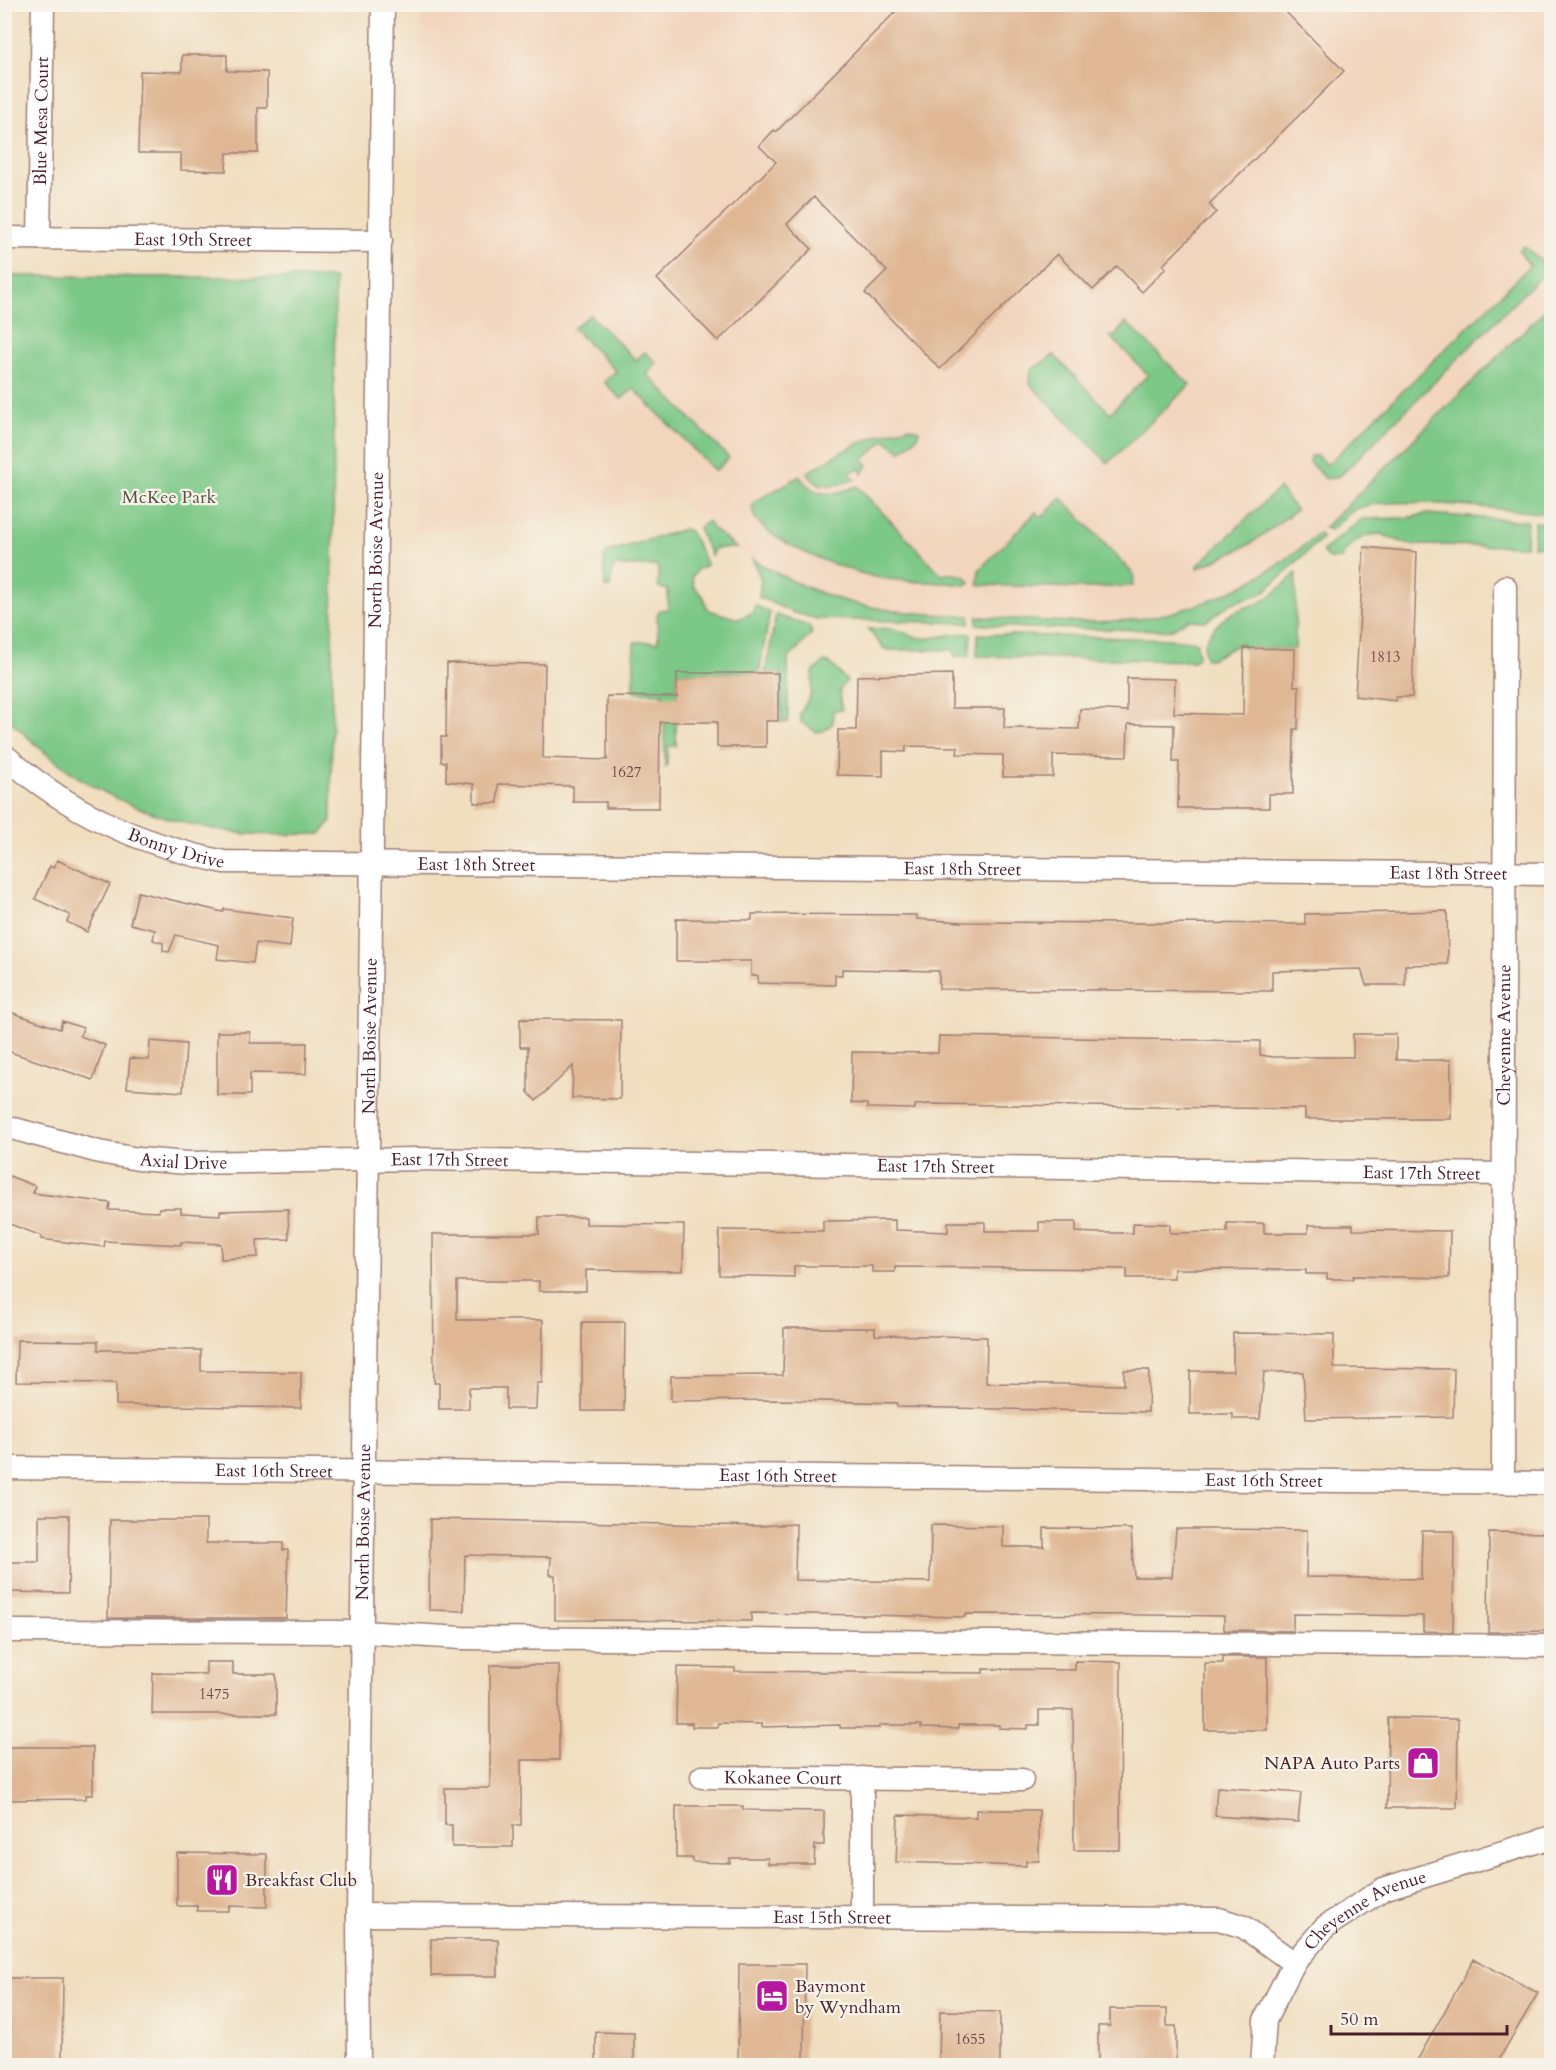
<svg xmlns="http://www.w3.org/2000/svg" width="1556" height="2070" font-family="Cardo,serif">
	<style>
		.built { fill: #f2d5bd }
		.green { fill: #7cc886; stroke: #637458; stroke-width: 1.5 }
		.building { fill: #dfb794 }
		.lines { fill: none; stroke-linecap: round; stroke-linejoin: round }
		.minor-casing { stroke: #9d7e75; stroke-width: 25 }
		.minor { stroke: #fff; stroke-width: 22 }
		.labels { text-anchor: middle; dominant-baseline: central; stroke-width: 4.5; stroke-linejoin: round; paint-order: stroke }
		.number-label { font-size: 15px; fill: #6f4545 }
		.street-label { font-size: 18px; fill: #4a1f2b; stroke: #f7f3e8 }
		.park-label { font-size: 18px; fill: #595246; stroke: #f7f3e8 }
		.poi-label { font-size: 18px; fill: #4a1f2b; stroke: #f7f3e8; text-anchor: start }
	</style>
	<rect width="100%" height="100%" fill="#f7f3e8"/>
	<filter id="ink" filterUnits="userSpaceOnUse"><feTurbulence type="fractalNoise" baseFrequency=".0167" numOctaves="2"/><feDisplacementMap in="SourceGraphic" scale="12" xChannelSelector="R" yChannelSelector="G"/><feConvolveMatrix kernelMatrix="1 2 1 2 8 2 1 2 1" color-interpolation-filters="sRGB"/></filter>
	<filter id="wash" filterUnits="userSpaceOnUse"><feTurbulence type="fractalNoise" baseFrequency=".008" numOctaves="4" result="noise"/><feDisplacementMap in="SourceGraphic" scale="24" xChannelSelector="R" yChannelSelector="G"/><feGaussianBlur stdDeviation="1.35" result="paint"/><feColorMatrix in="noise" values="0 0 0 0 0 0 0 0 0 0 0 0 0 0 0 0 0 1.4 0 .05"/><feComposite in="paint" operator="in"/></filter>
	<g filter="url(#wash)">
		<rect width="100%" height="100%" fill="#f0debf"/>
		<path class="built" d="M 421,5 L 1551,5 L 1551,304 L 1396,460 L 1303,547 L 1262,576 L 1235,590 L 1183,608 L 1132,620 L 1064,620 L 899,613 L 840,601 L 778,575 L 752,559 L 724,538 L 708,521 L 672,497 L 658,497 L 537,522 L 414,533 Z"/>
		<path class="green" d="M 1524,246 L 1544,264 L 1543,274 L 1340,476 L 1326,479 L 1309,462 L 1310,456 L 1317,456 L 1327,465 L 1530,266 L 1519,251 Z
			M 5,276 L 335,278 L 331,821 L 321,834 C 294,834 265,836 238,833 C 178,826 108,802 60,764 C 40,750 23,732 5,716 Z
			M 1551,304 L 1551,514 C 1510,511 1389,493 1356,509 C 1346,514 1339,523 1331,530 L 1324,528 Z
			M 590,315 L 636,360 L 645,352 L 657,363 L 647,374 L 729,458 L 715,471 L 634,389 L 621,399 L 604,382 L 616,371 L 573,328 Z
			M 1126,322 L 1190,385 L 1108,463 L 1030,384 L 1031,370 L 1054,355 L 1110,413 L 1148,375 L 1110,336 L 1115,336 Z
			M 909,427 L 919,430 L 917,437 L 901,451 L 885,440 L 863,460 L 868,465 L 862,474 L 860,468 L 851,472 L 850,475 L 855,479 C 837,486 819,491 807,473 C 840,452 869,435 909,427 Z
			M 800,476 C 814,500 836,495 857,486 L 943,576 L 946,573 L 965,576 L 970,582 L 966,585 C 936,581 905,583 875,577 C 852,572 738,535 754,502 Z
			M 1279,488 L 1296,510 L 1250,544 L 1198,568 L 1198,565 Z
			M 1062,498 L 1134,575 L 1133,586 L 1085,588 L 978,585 L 979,570 L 1036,512 L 1042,517 Z
			M 1426,514 L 1527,521 L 1526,546 L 1409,545 L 1381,534 L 1369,535 L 1359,539 L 1344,552 L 1343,559 L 1329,559 L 1322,551 L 1362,519 L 1406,518 Z
			M 708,521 L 712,528 L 736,548 L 715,548 L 711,556 L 698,528 Z
			M 1535,522 L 1551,524 L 1551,547 L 1533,546 Z
			M 684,529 L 690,531 L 707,565 L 698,569 L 692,577 L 694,587 L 703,596 L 708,610 L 739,619 L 753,612 L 755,605 L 770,612 L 759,673 L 677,673 L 676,746 L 668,746 L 667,765 L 665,767 L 663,693 L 634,692 L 634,642 L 658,642 L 657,615 L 660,610 L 668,609 L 668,590 L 658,587 L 658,566 L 613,566 L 610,587 L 605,587 L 604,559 L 608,552 Z
			M 1319,533 L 1322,538 L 1263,593 L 1232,603 L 1206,621 L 1187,620 L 1171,630 L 1027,628 L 977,624 L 977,617 C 1027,619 1079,625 1129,620 C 1199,613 1267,579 1319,533 Z
			M 752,559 C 831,607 879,612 970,616 L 970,623 L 818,619 L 794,613 L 759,597 L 761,579 Z
			M 1296,573 L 1295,649 L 1244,648 L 1241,643 L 1211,659 L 1206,658 C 1196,639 1225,615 1241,609 C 1248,606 1257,605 1263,601 C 1275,594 1286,583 1296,573 Z
			M 776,615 L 809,626 L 812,633 L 788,659 L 788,722 L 781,722 L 781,673 L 765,673 Z
			M 868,629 C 876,629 884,628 892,629 C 903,630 911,638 924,638 C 941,639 954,631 971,634 L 969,656 L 954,656 L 953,650 L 889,650 L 883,648 Z
			M 978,634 L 1172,639 L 1197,642 L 1198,658 L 1193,661 L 977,656 Z
			M 824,662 L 830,663 L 847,681 C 836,690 840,699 842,710 L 833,710 L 833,723 L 823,731 L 816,732 L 801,722 L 800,714 L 811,694 L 813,672 Z"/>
		<g id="blocks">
			<path class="building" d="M 903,4 L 1278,4 L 1344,71 L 1209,204 L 1216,212 L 1163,265 L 1166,268 L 1142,292 L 1117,266 L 1093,290 L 1057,254 L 940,369 L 865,293 L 887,271 L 814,197 L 787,224 L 812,249 L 718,341 L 657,279 L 776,162 L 759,146 L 774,130 L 776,132 Z
				M 182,55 L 227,55 L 227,71 L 267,72 L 267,108 L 258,108 L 258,153 L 227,153 L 226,171 L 181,170 L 181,153 L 138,153 L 140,71 L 182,72 Z
				M 1364,547 L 1417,552 L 1412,697 L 1396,697 L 1396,701 L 1355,696 Z
				M 1244,648 L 1295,649 L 1294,686 L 1299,686 L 1298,729 L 1294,729 L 1293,794 L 1269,794 L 1269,808 L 1178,808 L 1179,762 L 1173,762 L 1174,725 L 1128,724 L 1127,756 L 1053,755 L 1053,777 L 1003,777 L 1003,755 L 957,754 L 958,747 L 906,746 L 906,752 L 883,751 L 883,776 L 837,775 L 838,730 L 856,730 L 857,676 L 952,674 L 952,708 L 1005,708 L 1004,728 L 1079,729 L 1080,709 L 1127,711 L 1127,678 L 1175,679 L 1174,713 L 1243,715 Z
				M 447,663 L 545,664 L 543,758 L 607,760 L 607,696 L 677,697 L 677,673 L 778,673 L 778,721 L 766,721 L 766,747 L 717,747 L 717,722 L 660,722 L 659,808 L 606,808 L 606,802 L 573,802 L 573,786 L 498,784 L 498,803 L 474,803 L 474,784 L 446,781 L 446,762 L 441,762 L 441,737 L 446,737 Z
				M 57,860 L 110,884 L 87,932 L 67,922 L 70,915 L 35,899 L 50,866 L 53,868 Z
				M 138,892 L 223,912 L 224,909 L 293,918 L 290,947 L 256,943 L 253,963 L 217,959 L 219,945 L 176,935 L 169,952 L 163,951 L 163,943 L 153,940 L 155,930 L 130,924 Z
				M 1447,911 L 1448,964 L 1405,965 L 1405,985 L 1366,985 L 1361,969 L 1272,971 L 1272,991 L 939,989 L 939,971 L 842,969 L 842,975 L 835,975 L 835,985 L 758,983 L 758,976 L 751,976 L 751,961 L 676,961 L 676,919 L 752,920 L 752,914 L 917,915 L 917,919 L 962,922 L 1305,924 L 1305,914 Z
				M 4,1010 L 60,1029 L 62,1021 L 83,1028 L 80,1036 L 105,1045 L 93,1080 L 4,1050 Z
				M 520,1019 L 621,1020 L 620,1099 L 572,1098 L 573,1066 L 536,1101 L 528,1092 L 528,1047 L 520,1047 Z
				M 217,1032 L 250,1032 L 250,1043 L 307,1043 L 306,1074 L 250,1073 L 250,1095 L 217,1095 Z
				M 1353,1034 L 1396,1034 L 1396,1060 L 1451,1060 L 1451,1119 L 1305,1119 L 1305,1109 L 930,1104 L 915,1105 L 915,1109 L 867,1108 L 867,1104 L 851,1103 L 852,1052 L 938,1053 L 939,1036 L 1260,1041 L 1260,1055 L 1273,1057 L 1353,1057 Z
				M 150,1041 L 186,1044 L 183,1092 L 127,1088 L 130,1058 L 149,1060 Z
				M 4,1174 L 35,1186 L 33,1193 L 110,1203 L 109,1210 L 159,1212 L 159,1208 L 181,1208 L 181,1213 L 220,1215 L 220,1211 L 288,1209 L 289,1239 L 257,1240 L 258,1257 L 221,1259 L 221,1244 L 181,1242 L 181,1245 L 105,1241 L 104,1247 L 41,1239 L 42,1236 L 4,1222 Z
				M 539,1217 L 586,1217 L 586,1224 L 684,1225 L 683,1271 L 586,1270 L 586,1291 L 539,1291 L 539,1281 L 457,1281 L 457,1320 L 543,1320 L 542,1383 L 537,1383 L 536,1409 L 506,1409 L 506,1388 L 469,1388 L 469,1409 L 439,1409 L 439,1383 L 434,1383 L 433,1234 L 539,1234 Z
				M 895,1220 L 895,1230 L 948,1232 L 948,1222 L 985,1222 L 985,1231 L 1039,1231 L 1039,1222 L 1076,1222 L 1076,1232 L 1096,1233 L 1133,1233 L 1133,1223 L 1170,1224 L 1170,1233 L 1227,1232 L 1227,1223 L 1264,1223 L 1264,1233 L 1308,1233 L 1308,1225 L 1353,1225 L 1353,1230 L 1450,1231 L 1449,1278 L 1353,1276 L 1353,1279 L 1327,1279 L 1327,1274 L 1306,1274 L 1306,1270 L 1190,1269 L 1174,1269 L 1174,1278 L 1127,1278 L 1127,1269 L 895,1267 L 895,1272 L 872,1272 L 872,1266 L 794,1266 L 794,1277 L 719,1275 L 719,1230 L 823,1231 L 823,1221 Z
				M 582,1322 L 625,1322 L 624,1411 L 582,1411 Z
				M 784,1328 L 875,1328 L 875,1335 L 987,1337 L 986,1383 L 1124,1385 L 1124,1370 L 1149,1370 L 1148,1412 L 897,1407 L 897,1403 L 783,1400 L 671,1401 L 671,1376 L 783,1375 Z
				M 1233,1333 L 1334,1334 L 1334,1368 L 1454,1369 L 1453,1417 L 1306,1419 L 1303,1372 L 1264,1372 L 1260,1419 L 1233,1419 L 1233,1414 L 1190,1414 L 1190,1371 L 1233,1371 Z
				M 17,1340 L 98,1341 L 98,1350 L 201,1350 L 201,1371 L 301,1372 L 301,1408 L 116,1405 L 116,1383 L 16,1382 Z
				M 39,1515 L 69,1515 L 68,1593 L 4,1592 L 4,1562 L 39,1562 Z
				M 430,1519 L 760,1526 L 796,1524 L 795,1580 L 867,1581 L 930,1582 L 931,1525 L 1003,1526 L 1003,1547 L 1044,1547 L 1044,1528 L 1131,1529 L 1134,1577 L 1172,1577 L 1176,1529 L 1212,1529 L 1307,1530 L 1306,1577 L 1421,1579 L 1422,1531 L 1454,1531 L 1453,1632 L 1423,1631 L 1423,1616 L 1293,1614 L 1293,1631 L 1224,1630 L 1224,1616 L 1150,1615 L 965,1614 L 965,1617 L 751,1613 L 751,1621 L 555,1620 L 555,1575 L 550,1575 L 551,1557 L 465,1555 L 464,1611 L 429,1610 Z
				M 110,1520 L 206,1520 L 206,1543 L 283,1543 L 283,1550 L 288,1550 L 286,1618 L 108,1618 Z
				M 1489,1532 L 1551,1533 L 1551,1631 L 1488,1632 Z
				M 1223,1657 L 1267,1657 L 1267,1730 L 1205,1730 L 1205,1663 L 1223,1663 Z
				M 1075,1661 L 1121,1662 L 1120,1850 L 1074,1850 L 1073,1710 L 1039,1710 L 1039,1725 L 1028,1725 L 1028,1729 L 999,1728 L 999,1725 L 958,1725 L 958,1729 L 921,1728 L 921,1725 L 879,1725 L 879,1728 L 840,1728 L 840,1725 L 762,1727 L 762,1724 L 718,1723 L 718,1727 L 692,1727 L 692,1723 L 676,1723 L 677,1667 L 735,1668 L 735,1671 L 983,1673 L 983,1669 L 1075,1670 Z
				M 206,1662 L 233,1662 L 233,1674 L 276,1674 L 276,1714 L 152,1714 L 153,1673 L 206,1674 Z
				M 490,1665 L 559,1665 L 559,1760 L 521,1760 L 521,1825 L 513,1825 L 513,1847 L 452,1847 L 452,1825 L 445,1825 L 445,1788 L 490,1788 Z
				M 1388,1718 L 1458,1719 L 1457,1808 L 1387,1808 Z
				M 4,1747 L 93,1747 L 93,1795 L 86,1795 L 86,1799 L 4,1800 Z
				M 1217,1787 L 1301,1793 L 1298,1822 L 1215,1816 Z
				M 676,1806 L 743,1806 L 743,1810 L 824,1811 L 824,1845 L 815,1845 L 814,1864 L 768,1864 L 768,1858 L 730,1858 L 730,1863 L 692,1862 L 692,1858 L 676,1858 Z
				M 976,1810 L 1039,1810 L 1039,1861 L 1026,1861 L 1026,1866 L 896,1862 L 898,1815 L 976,1817 Z
				M 177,1853 L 267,1854 L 267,1907 L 229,1906 L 229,1911 L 197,1911 L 197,1906 L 177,1906 Z
				M 431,1939 L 498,1939 L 498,1976 L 431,1976 Z
				M 1474,1959 L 1538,1993 L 1495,2066 L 1414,2066 Z
				M 739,1964 L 805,1964 L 804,2066 L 738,2066 Z
				M 4,1978 L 63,1978 L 62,2066 L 4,2066 Z
				M 1110,2009 L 1167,2009 L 1167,2026 L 1176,2026 L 1176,2066 L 1098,2066 L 1098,2026 L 1110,2026 Z
				M 940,2011 L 1000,2012 L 1000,2066 L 939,2066 Z
				M 596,2032 L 634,2033 L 634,2066 L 596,2066 Z"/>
		</g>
	</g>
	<g filter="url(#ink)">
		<use href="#blocks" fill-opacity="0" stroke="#9d7e75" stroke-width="1.5"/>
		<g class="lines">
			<g class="minor-casing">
				<g id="minor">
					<path id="s1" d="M 4,238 L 381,241"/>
					<path id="s2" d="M 39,238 L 43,4"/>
					<path id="s3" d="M 4,755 C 69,813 140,844 224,862 L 1552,874"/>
					<path id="s4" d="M 4,1126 L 99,1152 L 138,1159 L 188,1163 L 415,1159 L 1503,1174"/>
					<path id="s5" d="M 4,1468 L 1552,1483"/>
					<path id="s6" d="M 1503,1482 L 1505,587"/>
					<path d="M 4,1631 L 362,1632 L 462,1638 L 1552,1646"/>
					<path id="s7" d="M 702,1777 L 1022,1780"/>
					<path id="s8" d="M 358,1915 L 1219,1919 L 1244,1927 L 1294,1963"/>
					<path d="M 862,1917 L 862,1778"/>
					<path id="s9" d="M 359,2066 L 358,1915 L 383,4"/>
					<path id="s10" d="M 1262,2066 L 1265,2020 L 1294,1963 L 1325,1927 L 1383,1889 L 1552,1837"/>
				</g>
			</g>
			<use href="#minor" class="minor"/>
		</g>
	</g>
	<defs>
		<g id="shop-square" transform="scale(1.725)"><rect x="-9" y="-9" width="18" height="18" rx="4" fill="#b5179e" stroke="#f7f3e8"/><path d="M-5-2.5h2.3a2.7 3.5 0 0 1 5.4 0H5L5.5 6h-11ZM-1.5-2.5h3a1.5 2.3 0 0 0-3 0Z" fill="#fff"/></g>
		<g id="restaurant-square" transform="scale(1.725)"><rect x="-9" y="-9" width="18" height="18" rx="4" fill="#b5179e" stroke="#f7f3e8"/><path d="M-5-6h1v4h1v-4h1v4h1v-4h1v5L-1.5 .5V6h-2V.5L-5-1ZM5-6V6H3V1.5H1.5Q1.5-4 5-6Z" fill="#fff"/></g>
		<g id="hotel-square" transform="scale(1.725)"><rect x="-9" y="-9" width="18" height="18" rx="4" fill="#b5179e" stroke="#f7f3e8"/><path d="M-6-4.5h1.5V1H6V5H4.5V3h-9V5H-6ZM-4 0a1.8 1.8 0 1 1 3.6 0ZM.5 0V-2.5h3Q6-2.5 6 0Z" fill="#fff"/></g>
	</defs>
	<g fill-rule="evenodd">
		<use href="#shop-square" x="1423" y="1763"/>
		<use href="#restaurant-square" x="222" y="1880"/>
		<use href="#hotel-square" x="772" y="1996"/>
	</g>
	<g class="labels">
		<g class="number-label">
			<text x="1385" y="657">1813</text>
			<text x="626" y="772">1627</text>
			<text x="214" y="1694">1475</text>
			<text x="970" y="2039">1655</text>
		</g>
		<g class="street-label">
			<text stroke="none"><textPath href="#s2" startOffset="117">Blue Mesa Court</textPath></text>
			<text stroke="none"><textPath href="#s1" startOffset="189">East 19th Street</textPath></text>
			<text stroke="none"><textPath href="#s9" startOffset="1516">North Boise Avenue</textPath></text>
			<text stroke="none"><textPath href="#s3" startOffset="198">Bonny Drive</textPath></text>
			<text stroke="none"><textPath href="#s3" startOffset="500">East 18th Street</textPath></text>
			<text stroke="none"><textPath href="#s3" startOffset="986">East 18th Street</textPath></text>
			<text stroke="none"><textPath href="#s3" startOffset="1472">East 18th Street</textPath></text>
			<text stroke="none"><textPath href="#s6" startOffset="447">Cheyenne Avenue</textPath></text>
			<text stroke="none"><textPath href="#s9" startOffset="1030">North Boise Avenue</textPath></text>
			<text stroke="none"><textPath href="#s4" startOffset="184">Axial Drive</textPath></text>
			<text stroke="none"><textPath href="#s4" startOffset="450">East 17th Street</textPath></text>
			<text stroke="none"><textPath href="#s4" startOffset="936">East 17th Street</textPath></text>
			<text stroke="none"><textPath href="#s4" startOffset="1422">East 17th Street</textPath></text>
			<text stroke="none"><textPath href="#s5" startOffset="270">East 16th Street</textPath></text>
			<text stroke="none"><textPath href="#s5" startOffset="774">East 16th Street</textPath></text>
			<text stroke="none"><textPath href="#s5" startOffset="1260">East 16th Street</textPath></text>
			<text stroke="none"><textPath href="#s9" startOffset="544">North Boise Avenue</textPath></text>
			<text stroke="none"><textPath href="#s7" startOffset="81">Kokanee Court</textPath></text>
			<text stroke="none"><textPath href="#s10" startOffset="201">Cheyenne Avenue</textPath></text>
			<text stroke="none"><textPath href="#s8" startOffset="474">East 15th Street</textPath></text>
		</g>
		<g class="park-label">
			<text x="169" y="497">McKee Park</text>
		</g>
		<g class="poi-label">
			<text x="1400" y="1763" text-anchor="end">NAPA Auto Parts</text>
			<text x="245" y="1880">Breakfast Club</text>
			<text x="795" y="1986">Baymont<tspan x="795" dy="21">by Wyndham</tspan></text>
		</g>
	</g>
	<rect width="1556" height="2070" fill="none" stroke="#f7f3e8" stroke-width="24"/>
	<path d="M1331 2025v9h176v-9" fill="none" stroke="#4a1f2b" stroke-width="3"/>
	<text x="1340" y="2025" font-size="18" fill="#4a1f2b" stroke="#f7f3e8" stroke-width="4.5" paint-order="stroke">50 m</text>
</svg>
